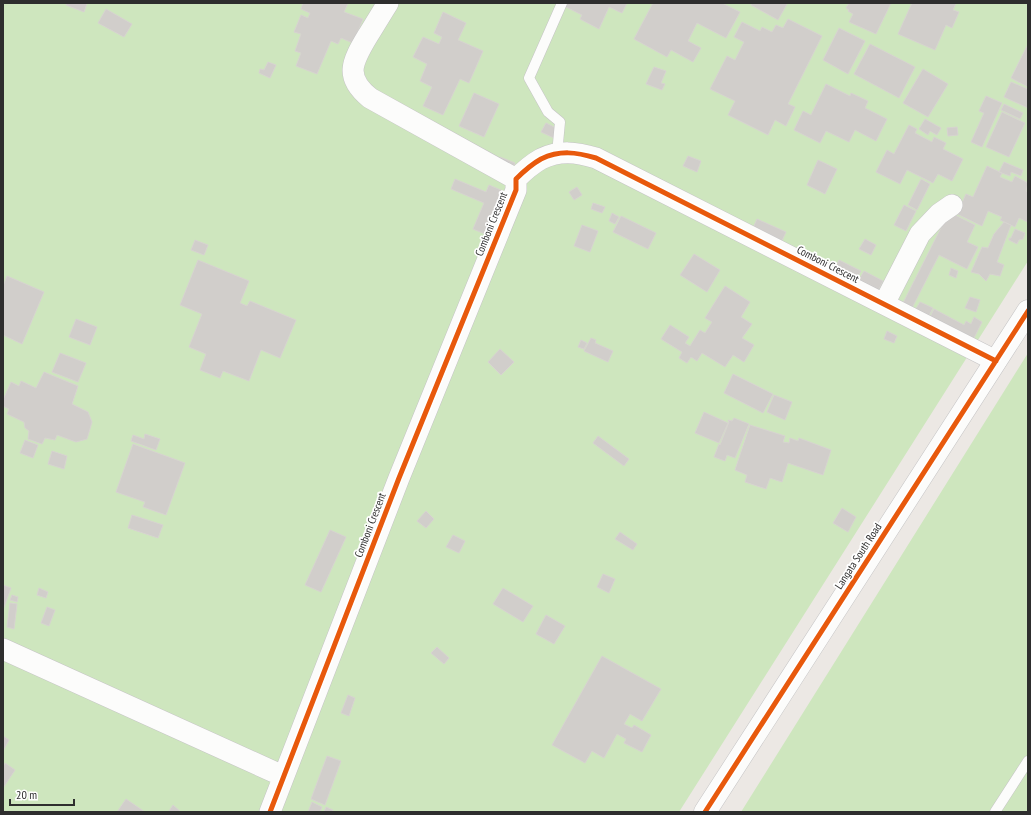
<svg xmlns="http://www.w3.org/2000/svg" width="1031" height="815" font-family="'PT Sans Narrow',sans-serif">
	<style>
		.green { fill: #cee6be }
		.building { fill: #d1cecb; stroke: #d7d4d0 }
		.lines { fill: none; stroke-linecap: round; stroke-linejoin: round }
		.service-casing { stroke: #c5c4c5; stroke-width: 11 }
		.minor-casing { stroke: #c5c4c5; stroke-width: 22 }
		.tertiary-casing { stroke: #c5c4c5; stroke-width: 23 }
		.service { stroke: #fcfcfb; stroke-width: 10 }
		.minor { stroke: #fcfcfb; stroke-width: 21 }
		.tertiary { stroke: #fcfcfb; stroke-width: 22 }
		.cycleway-casing { stroke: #fff; stroke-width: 8 }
		.cycleway { stroke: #e8590c; stroke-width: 5 }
		.labels { text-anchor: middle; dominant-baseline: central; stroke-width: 3.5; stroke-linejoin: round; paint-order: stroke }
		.street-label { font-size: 11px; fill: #2e2e2e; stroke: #fff }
	</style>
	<rect width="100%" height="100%" fill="#ece8e4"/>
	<path class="green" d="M 3,3 L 1028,3 L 1028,261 L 679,812 L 3,812 Z
		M 1028,353 L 1028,812 L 741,812 Z"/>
	<path class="building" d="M 67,3 L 87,3 L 84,12 L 66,5 Z
		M 303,3 L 348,3 L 344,12 L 363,19 L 353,43 L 341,38 L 338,44 L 331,41 L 317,74 L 296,66 L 301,53 L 295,51 L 301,34 L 294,32 L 301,15 L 308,18 L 310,13 L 301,9 Z
		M 565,3 L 627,3 L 622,13 L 609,7 L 599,29 L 580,19 L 582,15 L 564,6 Z
		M 653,3 L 722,3 L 740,12 L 726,38 L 697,23 L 688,41 L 701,48 L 693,62 L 671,50 L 667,57 L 634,39 Z
		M 752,3 L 786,3 L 787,4 L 778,20 L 751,5 Z
		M 849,3 L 891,3 L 876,34 L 849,22 L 853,14 L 848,11 L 849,10 L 846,8 Z
		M 912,3 L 956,3 L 953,10 L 959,12 L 952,28 L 946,25 L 935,50 L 898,34 Z
		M 106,9 L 132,24 L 124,37 L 98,23 Z
		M 443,12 L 466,23 L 458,40 L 483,51 L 469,83 L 460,79 L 443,115 L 423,106 L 432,87 L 420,81 L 427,64 L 413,57 L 423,37 L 439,44 L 442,37 L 434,33 Z
		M 788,19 L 822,36 L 788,104 L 795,107 L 786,126 L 775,120 L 768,135 L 728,115 L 735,101 L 710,89 L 727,56 L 735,60 L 744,42 L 734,37 L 742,22 L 760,31 L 762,27 L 772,32 L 776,25 L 783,28 Z
		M 839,28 L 865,41 L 848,74 L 823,60 Z
		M 870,44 L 915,67 L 899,98 L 854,74 Z
		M 1028,44 L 1028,87 L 1011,78 Z
		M 268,62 L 276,65 L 270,78 L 259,73 L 260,69 L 264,70 Z
		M 654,67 L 666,71 L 661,83 L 665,84 L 662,90 L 646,84 Z
		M 923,69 L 948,84 L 928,117 L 903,103 Z
		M 1011,82 L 1028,89 L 1028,108 L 1004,97 Z
		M 826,84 L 850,96 L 851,93 L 868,101 L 865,108 L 887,119 L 876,141 L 855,130 L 849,142 L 826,131 L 820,143 L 794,130 L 803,111 L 811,115 Z
		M 474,93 L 499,104 L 484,137 L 459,126 Z
		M 986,96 L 1002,103 L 982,147 L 971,142 L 984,113 L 979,111 Z
		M 1004,104 L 1023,113 L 1020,119 L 1001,110 Z
		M 1002,112 L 1025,123 L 1009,157 L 986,147 Z
		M 925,119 L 941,128 L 937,135 L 930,131 L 928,135 L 919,129 Z
		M 546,123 L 558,129 L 554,138 L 541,132 Z
		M 909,125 L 917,129 L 915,133 L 932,142 L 934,137 L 946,143 L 943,149 L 963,159 L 952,181 L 938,174 L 933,183 L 907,170 L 900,184 L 876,172 L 887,150 L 894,154 Z
		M 957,127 L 958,135 L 948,136 L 947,128 Z
		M 688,156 L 701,161 L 697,172 L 683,166 Z
		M 500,157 L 515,163 L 511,172 L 496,166 Z
		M 818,160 L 837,169 L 825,194 L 807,185 Z
		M 1004,162 L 1023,170 L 1021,176 L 1011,172 L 1010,176 L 999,172 Z
		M 987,166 L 1002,173 L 1000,177 L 1012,182 L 1015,176 L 1028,183 L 1026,191 L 1028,192 L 1028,222 L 1019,218 L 1015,227 L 1000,220 L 1002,217 L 988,211 L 982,226 L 957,214 L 966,194 L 973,197 Z
		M 455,179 L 486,192 L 489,185 L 503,191 L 485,234 L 473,229 L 484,203 L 451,189 Z
		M 921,179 L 930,184 L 917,210 L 908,205 Z
		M 577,187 L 582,195 L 574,200 L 569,192 Z
		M 593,203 L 605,207 L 602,213 L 591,209 Z
		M 904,205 L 916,211 L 906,231 L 894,225 Z
		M 949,212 L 975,225 L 967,242 L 978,247 L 967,269 L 939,255 L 912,308 L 903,303 Z
		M 612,213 L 619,217 L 615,224 L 609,221 Z
		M 621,216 L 656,233 L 648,249 L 613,232 Z
		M 757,219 L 786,232 L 781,243 L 752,230 Z
		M 1004,222 L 1011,225 L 997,262 L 1004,265 L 1000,276 L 990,274 L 986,281 L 979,274 L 971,272 L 982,247 L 988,248 L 994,234 Z
		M 582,225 L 598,231 L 590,252 L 574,246 Z
		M 1015,229 L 1025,233 L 1023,239 L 1019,240 L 1017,244 L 1009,240 L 1009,238 L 1011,238 Z
		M 865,239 L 876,245 L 871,255 L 859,249 Z
		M 195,240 L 208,245 L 204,255 L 191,250 Z
		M 694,254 L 720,270 L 707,292 L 680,275 Z
		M 198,260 L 249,281 L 240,303 L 247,306 L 250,301 L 296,320 L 280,358 L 261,350 L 249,381 L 223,371 L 220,378 L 200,370 L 206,354 L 189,347 L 202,314 L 180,305 Z
		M 839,260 L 861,271 L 855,281 L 834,270 Z
		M 951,268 L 958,271 L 956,278 L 949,275 Z
		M 864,271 L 883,281 L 877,293 L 857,283 Z
		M 7,276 L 44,292 L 22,344 L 3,335 L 3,286 Z
		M 725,286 L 750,302 L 741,317 L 752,324 L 742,338 L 754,345 L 744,362 L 733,355 L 725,367 L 702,353 L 697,361 L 691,357 L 687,363 L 679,358 L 682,352 L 661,339 L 670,325 L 689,337 L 685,343 L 690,346 L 700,330 L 705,333 L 712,322 L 705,318 Z
		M 970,297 L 980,300 L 976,312 L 965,308 Z
		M 920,302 L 933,308 L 927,319 L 914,312 Z
		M 934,309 L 964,325 L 966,321 L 971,324 L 974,317 L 982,322 L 972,342 L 929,319 Z
		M 76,319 L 97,327 L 90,345 L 69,337 Z
		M 887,331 L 897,336 L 894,343 L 884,339 Z
		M 591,338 L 596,340 L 595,343 L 613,351 L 608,362 L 584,351 Z
		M 581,340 L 587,343 L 584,349 L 578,347 Z
		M 500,349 L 514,362 L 501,375 L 488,362 Z
		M 60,353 L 86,363 L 78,382 L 52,372 Z
		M 44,372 L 78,386 L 72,404 L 88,412 L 92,422 L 87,439 L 76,442 L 57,435 L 55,440 L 45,438 L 42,444 L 28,439 L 29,431 L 25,428 L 24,422 L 7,414 L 9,409 L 3,406 L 3,400 L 11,382 L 19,386 L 21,381 L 36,388 Z
		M 733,374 L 773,394 L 763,413 L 724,393 Z
		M 774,395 L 792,402 L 785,420 L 767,412 Z
		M 704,412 L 728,423 L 719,443 L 695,433 Z
		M 734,418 L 749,424 L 735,458 L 727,455 L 725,461 L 714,457 L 719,444 L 720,445 L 729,422 L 728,421 L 728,420 L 732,421 Z
		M 750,425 L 785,436 L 783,442 L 789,443 L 790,438 L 798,441 L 799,438 L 831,450 L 823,475 L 788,463 L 782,482 L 770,478 L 766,489 L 745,482 L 747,475 L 735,470 Z
		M 145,434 L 160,439 L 156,450 L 131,441 L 133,435 L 144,439 Z
		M 598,436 L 629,459 L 624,466 L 593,443 Z
		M 25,440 L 38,445 L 33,458 L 20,453 Z
		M 133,444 L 185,463 L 166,515 L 143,507 L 145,502 L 116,492 Z
		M 52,451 L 67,456 L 64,469 L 48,464 Z
		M 842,508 L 856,517 L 848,532 L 833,523 Z
		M 426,511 L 434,519 L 426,528 L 417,521 Z
		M 132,515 L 163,525 L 158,538 L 128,528 Z
		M 330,530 L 346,537 L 321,592 L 305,585 Z
		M 620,532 L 637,544 L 633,550 L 615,539 Z
		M 453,535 L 465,541 L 459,553 L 446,547 Z
		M 603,574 L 615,579 L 609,593 L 597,587 Z
		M 3,585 L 11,588 L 3,610 Z
		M 39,588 L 48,592 L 46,598 L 37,595 Z
		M 503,588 L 533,606 L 523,622 L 493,604 Z
		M 12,595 L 18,597 L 17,602 L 10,600 Z
		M 10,603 L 17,604 L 14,629 L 7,627 Z
		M 47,607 L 55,610 L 49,626 L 41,623 Z
		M 546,615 L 565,626 L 554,644 L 536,634 Z
		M 437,647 L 449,658 L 444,664 L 431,653 Z
		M 602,656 L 661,689 L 642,721 L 630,714 L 624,724 L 632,728 L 634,725 L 651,735 L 642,752 L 624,743 L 626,739 L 617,734 L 604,758 L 592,751 L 585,763 L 552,745 Z
		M 348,695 L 355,698 L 349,716 L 341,713 Z
		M 3,736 L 9,740 L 3,751 Z
		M 327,756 L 341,761 L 325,805 L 311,799 Z
		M 5,763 L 15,770 L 3,788 L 3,767 Z
		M 126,799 L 145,812 L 117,812 Z
		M 312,802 L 322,807 L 320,812 L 308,812 Z
		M 173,805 L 181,812 L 170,812 L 169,811 Z
		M 326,807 L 333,810 L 332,812 L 324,812 Z"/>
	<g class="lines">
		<g class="service-casing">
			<path id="service" d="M 557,154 L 560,122 L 548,112 L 529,78 L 562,3
				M 995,812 L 1028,761"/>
		</g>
		<g class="minor-casing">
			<path id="minor" d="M 388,3 C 381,14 374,26 367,37 C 352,62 344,77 370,98 L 516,179
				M 884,304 L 920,234 L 939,214 L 952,205
				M 3,649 L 283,776
				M 270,812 L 399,478 L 516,190 L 516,179 C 523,172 532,164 541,159 C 560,150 576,152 596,158 L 996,361"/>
		</g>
		<g class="tertiary-casing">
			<path id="tertiary" d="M 705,812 L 1028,311"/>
		</g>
		<use href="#service" class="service"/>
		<use href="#minor" class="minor"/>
		<use href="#tertiary" class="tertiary"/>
		<g class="cycleway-casing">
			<path id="cycleway" d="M 270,812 L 399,478 L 516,190 L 516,179 C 523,172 532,164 541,159 C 560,150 576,152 596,158 L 996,361
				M 705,812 L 1028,311"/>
		</g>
		<use href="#cycleway" class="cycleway"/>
	</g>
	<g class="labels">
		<g class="street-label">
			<text transform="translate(491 224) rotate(-68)">Comboni Crescent</text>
			<text transform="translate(828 264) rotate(27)">Comboni Crescent</text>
			<text transform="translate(370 525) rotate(-69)">Comboni Crescent</text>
			<text transform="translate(858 556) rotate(-57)">Langata South Road</text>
		</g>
	</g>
	<rect width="1031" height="815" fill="none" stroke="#2e2e2e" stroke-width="8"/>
	<path d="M10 799v6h64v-6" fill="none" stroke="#2e2e2e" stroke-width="2"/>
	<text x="16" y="799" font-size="12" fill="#2e2e2e" stroke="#ffffff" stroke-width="3" paint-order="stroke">20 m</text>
</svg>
